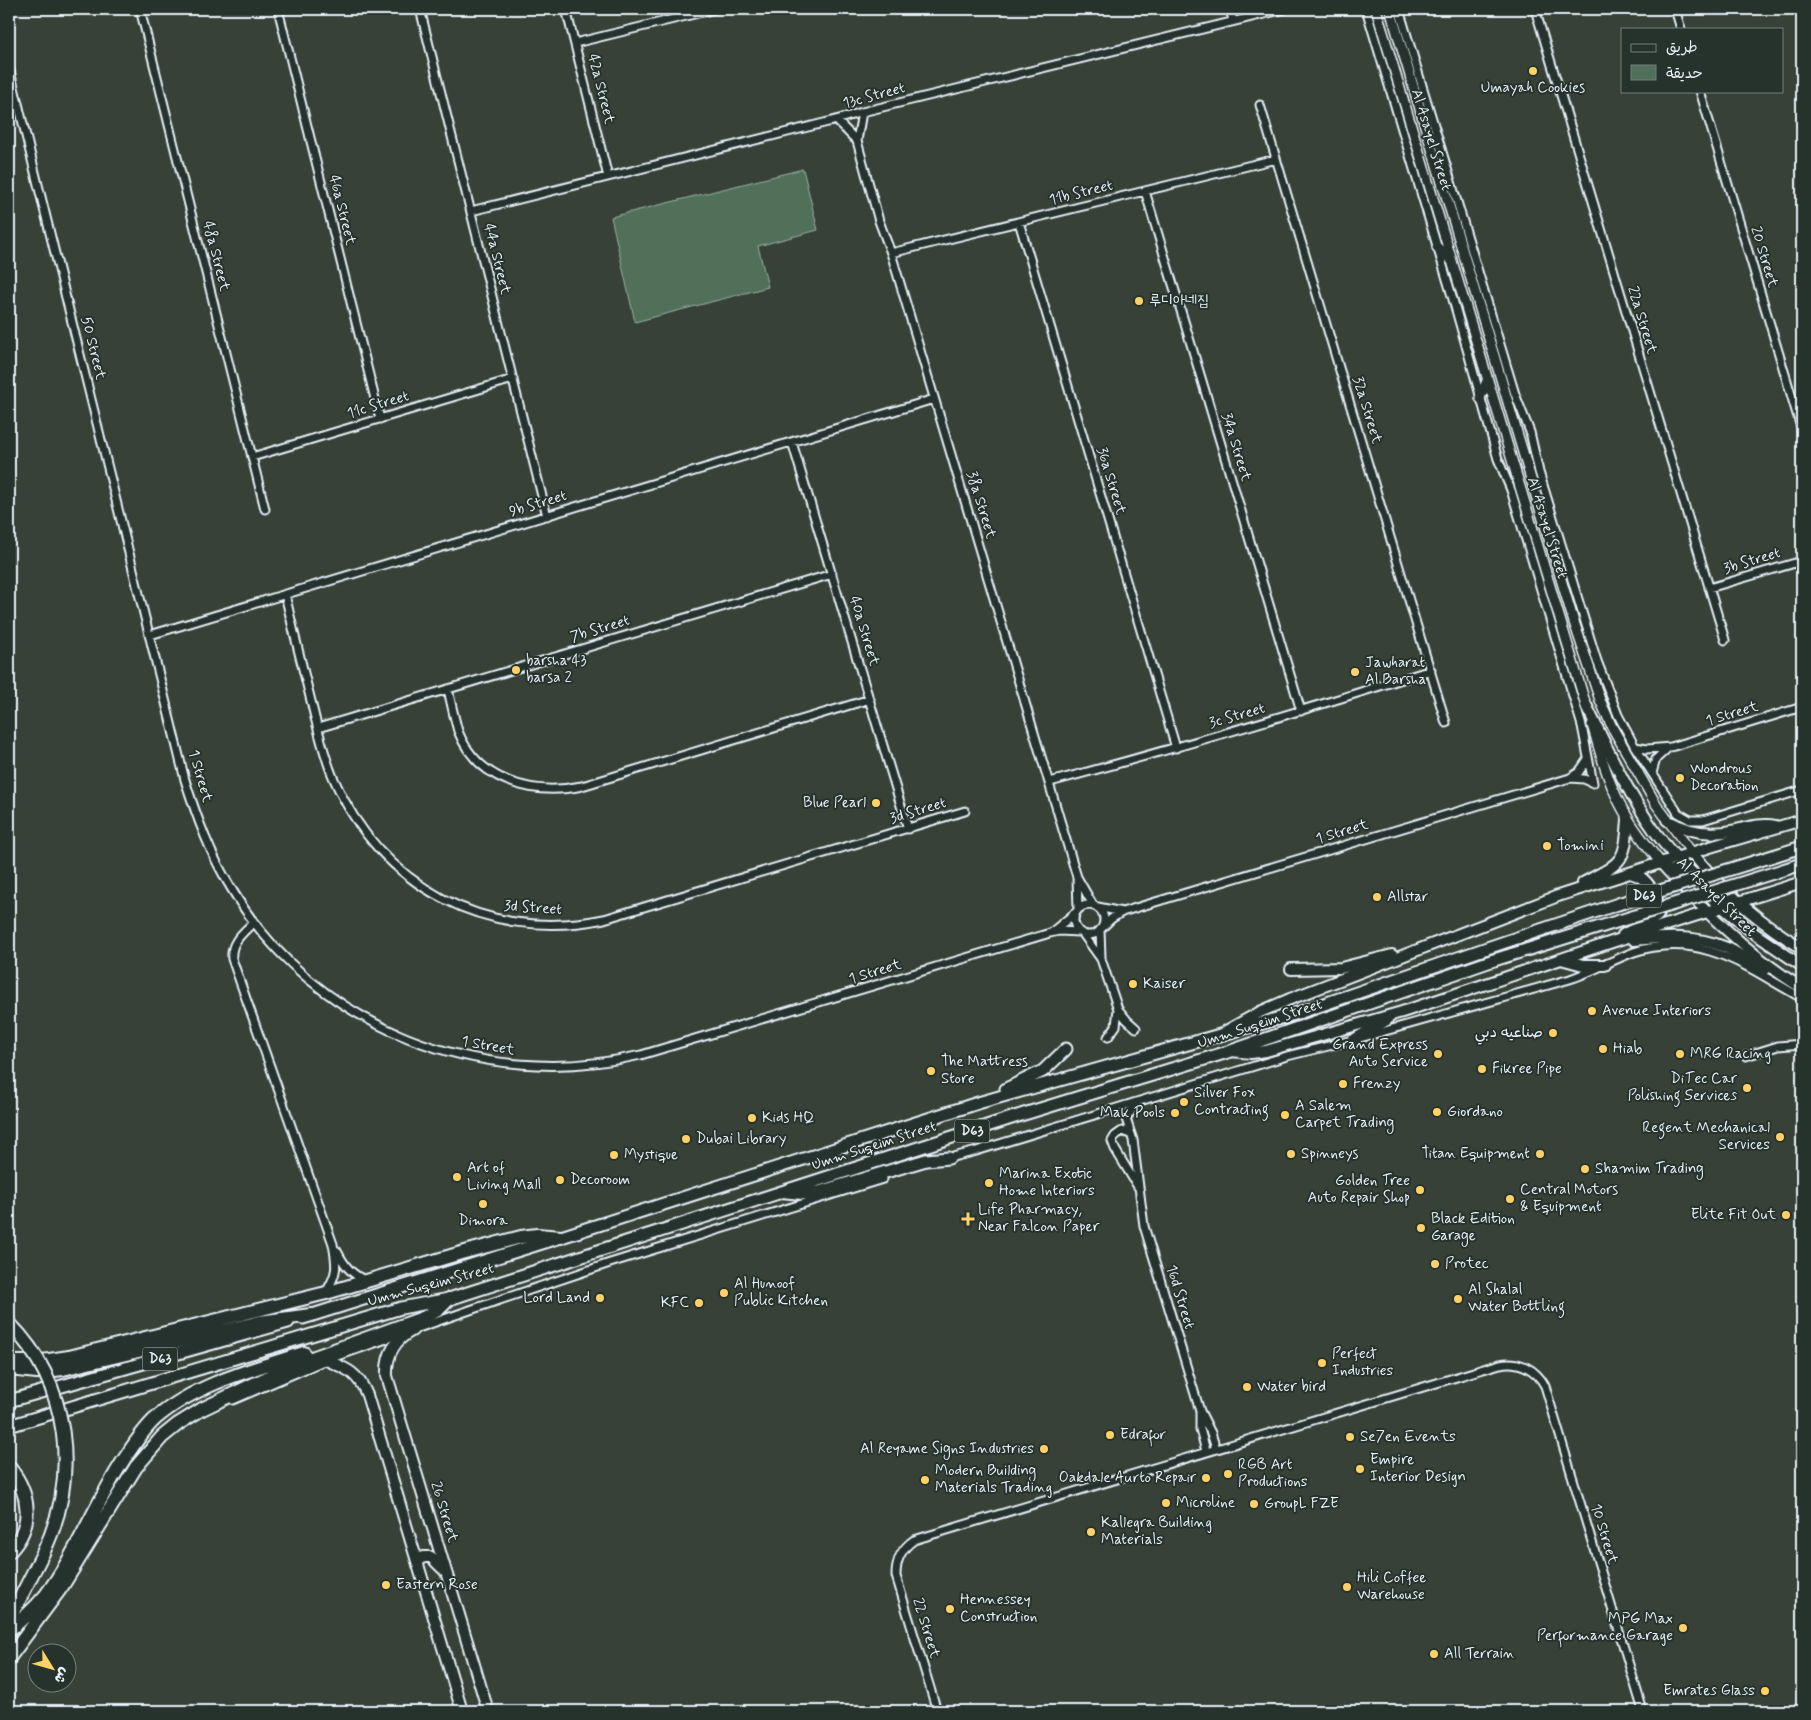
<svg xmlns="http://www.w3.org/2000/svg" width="1811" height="1720" font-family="Mynerve,'Playpen Sans Arabic','Poor Story',sans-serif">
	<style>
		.green { fill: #51705a; stroke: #9cb0a9 }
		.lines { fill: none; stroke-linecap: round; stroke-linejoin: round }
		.minor-casing { stroke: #e8f1f8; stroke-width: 11 }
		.tertiary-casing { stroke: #e8f1f8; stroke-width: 12 }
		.secondary-casing { stroke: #e8f1f8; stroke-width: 14 }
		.primary-casing { stroke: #e8f1f8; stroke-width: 15 }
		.motorway-casing { stroke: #e8f1f8; stroke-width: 16 }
		.minor { stroke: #26332d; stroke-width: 7 }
		.tertiary { stroke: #26332d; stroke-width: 9 }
		.secondary { stroke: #26332d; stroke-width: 10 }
		.primary { stroke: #26332d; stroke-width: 11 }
		.motorway { stroke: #26332d; stroke-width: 12 }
		.primary-bridge-casing { stroke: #e8f1f8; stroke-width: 15; stroke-linecap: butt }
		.motorway-bridge-casing { stroke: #e8f1f8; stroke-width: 16; stroke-linecap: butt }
		.primary-bridge { stroke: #26332d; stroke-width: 11 }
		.motorway-bridge { stroke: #26332d; stroke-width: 12 }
		.poi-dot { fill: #ffd166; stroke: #26332d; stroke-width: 2 }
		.labels { text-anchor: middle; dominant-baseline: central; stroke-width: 4; stroke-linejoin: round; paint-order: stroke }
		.shield { fill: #26332d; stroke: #aeb8bb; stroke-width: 1 }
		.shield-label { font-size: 14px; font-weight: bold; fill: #e8f1f8 }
		.poi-label { font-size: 15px; fill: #e8f1f8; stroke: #26332d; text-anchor: start }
		.street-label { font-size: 15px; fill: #e8f1f8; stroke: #26332d }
	</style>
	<rect width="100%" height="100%" fill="#384137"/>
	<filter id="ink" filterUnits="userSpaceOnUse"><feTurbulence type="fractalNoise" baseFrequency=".02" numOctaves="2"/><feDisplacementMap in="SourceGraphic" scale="10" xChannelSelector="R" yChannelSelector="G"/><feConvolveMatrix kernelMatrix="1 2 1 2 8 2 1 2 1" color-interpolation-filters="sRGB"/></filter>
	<g filter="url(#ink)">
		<path class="green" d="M 803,169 L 818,230 L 758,246 L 768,287 L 635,322 L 611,217 Z"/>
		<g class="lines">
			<g class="minor-casing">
				<path id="minor" d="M 140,9 L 265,509
					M 278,9 L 380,419
					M 420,9 L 547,516
					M 566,9 L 608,177
					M 1230,9 L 1233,21
					M 1366,9 L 1452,296 L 1498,459 L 1511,490 L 1582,726 L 1593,783
					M 1399,9 L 1515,394 L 1530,432 L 1539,472 L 1597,661 L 1618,715 L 1635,747 L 1678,813 L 1690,820 L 1703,820 L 1802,790
					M 1535,9 L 1725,640
					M 1675,9 L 1681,29
					M 575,43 L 715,9
					M 9,67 L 185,780 C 197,818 210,854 231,888 C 314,1029 484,1092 641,1055 L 1050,933 L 1059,931 L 1079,932
					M 1700,91 L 1802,431
					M 1260,105 L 1446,723
					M 862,112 L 857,141 L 879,221 L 891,253 L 1077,877 L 1093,905
					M 836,120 L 857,141
					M 1145,191 L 1301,711
					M 471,211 L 836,120 L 862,112 L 1285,9
					M 1019,222 L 1176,748
					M 891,253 L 1276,159
					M 792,442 L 908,829
					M 252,457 L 513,379
					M 1709,588 L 1802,561
					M 285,594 C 293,630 302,665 311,701 C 317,726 323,753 333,777 C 380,887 487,943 604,919 L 965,811
					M 150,635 L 934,399
					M 448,689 C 451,703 454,717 458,731 C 478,782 533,796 582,786 L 870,699
					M 318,728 L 832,574
					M 1635,747 L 1647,749 L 1671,747 L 1802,707
					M 1652,773 L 1656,759 L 1668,748
					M 1570,778 L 1584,779 L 1593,783
					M 1050,782 C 1178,748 1305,710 1431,670
					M 1077,877 L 1078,909
					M1074 920a15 15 0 1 1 30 0a15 15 0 1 1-30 0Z
					M 1098,907 L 1122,912
					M 254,922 C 243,933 230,942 232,959 L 333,1244 C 337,1266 338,1273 326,1292
					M 1102,928 L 1111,919 L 1122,912 L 1570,778 L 1579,772 L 1588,759
					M 1100,930 L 1101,958
					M 1052,932 L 1075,913
					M 1083,934 L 1101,959 L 1118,1009 L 1116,1026 L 1108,1037
					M 1118,1009 L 1127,1020 L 1136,1028
					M 1746,1056 L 1778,1046 L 1802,1044
					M 1136,1104 L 1126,1119 L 1133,1140 L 1144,1226 L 1200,1411 L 1211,1433 L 1216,1449
					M 1130,1134 L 1122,1131 L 1115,1136 L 1112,1141 L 1115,1149 L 1138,1187
					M 945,1159 L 973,1152 L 1287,1056 L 1353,1040 L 1570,979 C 1592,972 1612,960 1634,952 C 1702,930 1747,968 1802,998
					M 337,1251 C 344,1265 351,1274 365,1280
					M 233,1400 L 326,1360 L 473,1309 L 610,1263 L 883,1179
					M 1200,1412 L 1200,1429 L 1206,1451
					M 937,1711 L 896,1576 C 896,1560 901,1549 914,1540 L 1500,1364 C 1519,1360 1536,1369 1545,1386 L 1643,1711"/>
			</g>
			<g class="tertiary-casing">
				<path id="tertiary" d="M 1376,9 L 1588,712
					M 1390,9 L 1573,619 L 1600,700 L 1612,727 L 1656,804 L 1692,853
					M 1437,247 L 1452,261
					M 1480,398 L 1487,381
					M 1592,725 C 1599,747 1604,770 1614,791 C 1625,818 1643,841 1661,863"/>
			</g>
			<g class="secondary-casing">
				<path id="secondary" d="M 1586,705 C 1622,777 1659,870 1739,902
					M 1667,820 C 1689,833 1711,836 1736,830 C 1749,827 1763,823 1776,826
					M 1692,853 C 1723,891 1760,923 1802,948
					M 1661,863 C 1704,910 1747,954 1802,988
					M 1672,870 L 1696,885 L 1751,931 L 1802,966
					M 1583,883 C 1622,862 1625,864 1628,819
					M 1623,935 C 1631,930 1655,920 1658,915 C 1664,908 1650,885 1644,880 C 1640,876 1635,874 1630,873
					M 1634,940 C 1667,937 1696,935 1727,948 C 1740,954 1752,963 1765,969
					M 1561,959 L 1583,965 L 1605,965
					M 1291,969 L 1341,968 L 1392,955
					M 1226,1031 L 1260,1012 L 1290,999 L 1558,896 L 1710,847 L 1802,820
					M 1353,1040 L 1387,1020
					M 1231,1051 L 1251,1053 L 1266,1051 L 1402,1012 L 1615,941 L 1802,882
					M 413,1330 C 394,1340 386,1355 387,1376 L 488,1711
					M 326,1360 C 348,1369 358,1373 367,1395 L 462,1711
					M 418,1562 L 423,1557 L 431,1557 L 444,1570"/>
			</g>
			<g class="primary-casing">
				<path id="primary" d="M 1006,1089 L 1043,1071 L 1066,1049
					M 786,1192 L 808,1194 L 819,1192 L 926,1160 L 949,1158
					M 303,1318 L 561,1237 L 978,1103 L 1298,1013 L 1487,948
					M 9,1401 L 288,1322
					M 9,1426 L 401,1308 L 449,1299 L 1024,1114 L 1231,1051 L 1494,960"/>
			</g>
			<g class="motorway-casing">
				<path id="motorway" d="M 9,1362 L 36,1362 L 69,1357 L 326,1293 L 461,1253 L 521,1237 L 537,1235 L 561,1237
					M 9,1369 L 37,1372 L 63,1369 L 260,1322 L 311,1315
					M 9,1467 C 31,1494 34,1526 9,1552
					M 9,1620 L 43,1553
					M 9,1630 C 22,1620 34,1609 45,1596 C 76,1555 95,1504 123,1461 C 133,1446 142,1431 155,1419 C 195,1384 254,1369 304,1353
					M 9,1658 L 61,1588 L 136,1467 L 162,1437 L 178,1424 L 202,1409 L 298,1363 L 423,1318 L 438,1310 L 449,1299"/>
			</g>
			<use href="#minor" class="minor"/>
			<use href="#tertiary" class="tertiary"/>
			<use href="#secondary" class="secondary"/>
			<use href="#primary" class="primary"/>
			<use href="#motorway" class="motorway"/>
			<g class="primary-bridge-casing">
				<path id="primary-bridge" d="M 1487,948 L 1618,904 L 1802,847
					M 1494,960 L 1802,864"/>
			</g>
			<g class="motorway-bridge-casing">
				<path id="motorway-bridge" d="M 9,1323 C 70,1384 80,1477 43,1553"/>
			</g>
			<use href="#primary-bridge" class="primary-bridge"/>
			<use href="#motorway-bridge" class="motorway-bridge"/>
		</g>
	</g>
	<g class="poi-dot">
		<circle cx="1533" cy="71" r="5"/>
		<circle cx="1139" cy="301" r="5"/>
		<circle cx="516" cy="670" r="5"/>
		<circle cx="1355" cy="672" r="5"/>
		<circle cx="1680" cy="778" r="5"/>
		<circle cx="876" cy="803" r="5"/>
		<circle cx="1547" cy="846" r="5"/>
		<circle cx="1377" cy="897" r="5"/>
		<circle cx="1133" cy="984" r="5"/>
		<circle cx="1592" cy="1011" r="5"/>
		<circle cx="1553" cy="1033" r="5"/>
		<circle cx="1603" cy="1049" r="5"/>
		<circle cx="1438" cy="1054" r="5"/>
		<circle cx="1680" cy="1054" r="5"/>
		<circle cx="1482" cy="1069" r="5"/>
		<circle cx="931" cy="1071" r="5"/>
		<circle cx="1343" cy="1084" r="5"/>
		<circle cx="1747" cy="1088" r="5"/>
		<circle cx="1184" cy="1102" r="5"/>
		<circle cx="1437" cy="1112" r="5"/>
		<circle cx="1175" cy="1113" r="5"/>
		<circle cx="1285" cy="1115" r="5"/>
		<circle cx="752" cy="1118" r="5"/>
		<circle cx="1780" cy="1137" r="5"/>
		<circle cx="686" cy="1139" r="5"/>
		<circle cx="1291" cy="1154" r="5"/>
		<circle cx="1540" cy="1154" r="5"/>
		<circle cx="614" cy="1155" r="5"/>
		<circle cx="1585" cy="1169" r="5"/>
		<circle cx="457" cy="1177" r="5"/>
		<circle cx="560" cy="1180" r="5"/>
		<circle cx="989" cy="1183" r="5"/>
		<circle cx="1420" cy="1190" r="5"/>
		<circle cx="1510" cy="1199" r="5"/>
		<circle cx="483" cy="1204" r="5"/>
		<circle cx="1786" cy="1215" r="5"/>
		<path d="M965.5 1211.5h5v5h5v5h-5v5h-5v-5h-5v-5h5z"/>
		<circle cx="1421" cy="1228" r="5"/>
		<circle cx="1435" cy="1264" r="5"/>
		<circle cx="724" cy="1293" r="5"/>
		<circle cx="600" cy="1298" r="5"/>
		<circle cx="1458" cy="1299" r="5"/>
		<circle cx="699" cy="1303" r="5"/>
		<circle cx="1322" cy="1363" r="5"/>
		<circle cx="1247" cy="1387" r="5"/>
		<circle cx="1110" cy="1435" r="5"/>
		<circle cx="1350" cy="1437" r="5"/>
		<circle cx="1044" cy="1449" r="5"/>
		<circle cx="1360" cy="1469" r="5"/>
		<circle cx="1228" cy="1474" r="5"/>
		<circle cx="1206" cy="1478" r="5"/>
		<circle cx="925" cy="1480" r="5"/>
		<circle cx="1166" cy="1503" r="5"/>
		<circle cx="1254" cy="1504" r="5"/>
		<circle cx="1091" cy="1532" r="5"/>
		<circle cx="386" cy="1585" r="5"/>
		<circle cx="1347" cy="1587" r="5"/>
		<circle cx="950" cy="1609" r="5"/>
		<circle cx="1683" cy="1628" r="5"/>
		<circle cx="1434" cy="1654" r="5"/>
		<circle cx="1765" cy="1691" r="5"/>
	</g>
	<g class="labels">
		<g class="shield">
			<rect x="1626.5" y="884.5" width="35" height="23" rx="4"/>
			<rect x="954.5" y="1119.5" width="35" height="23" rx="4"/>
			<rect x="142.5" y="1347.5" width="35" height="23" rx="4"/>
		</g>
		<g class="shield-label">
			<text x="1644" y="896">D63</text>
			<text x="972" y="1131">D63</text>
			<text x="160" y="1359">D63</text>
		</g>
		<g class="poi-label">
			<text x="1533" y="88" text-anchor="middle">Umayah Cookies</text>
			<text x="1149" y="301">루디아네집</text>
			<text x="526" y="661">barsha 43<tspan x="526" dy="17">barsa 2</tspan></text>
			<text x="1365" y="663">Jawharat<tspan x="1365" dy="17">Al Barsha</tspan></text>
			<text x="1690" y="769">Wondrous<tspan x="1690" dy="17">Decoration</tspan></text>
			<text x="866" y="803" text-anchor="end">Blue Pearl</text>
			<text x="1557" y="846">Tomini</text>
			<text x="1387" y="897">Allstar</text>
			<text x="1143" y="984">Kaiser</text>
			<text x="1602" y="1011">Avenue Interiors</text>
			<text x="1543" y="1033" text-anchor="end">صناعيه دبي</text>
			<text x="1428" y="1045" text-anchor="end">Grand Express<tspan x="1428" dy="17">Auto Service</tspan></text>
			<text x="1613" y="1049">Hiab</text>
			<text x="1690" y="1054">MRG Racing</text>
			<text x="941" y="1062">The Mattress<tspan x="941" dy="17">Store</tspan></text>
			<text x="1492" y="1069">Fikree Pipe</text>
			<text x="1737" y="1079" text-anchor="end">DiTec Car<tspan x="1737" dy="17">Polishing Services</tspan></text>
			<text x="1353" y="1084">Frenzy</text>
			<text x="1194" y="1093">Silver Fox<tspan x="1194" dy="17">Contracting</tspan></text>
			<text x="1295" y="1106">A Salem<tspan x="1295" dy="17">Carpet Trading</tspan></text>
			<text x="1447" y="1112">Giordano</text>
			<text x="1165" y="1113" text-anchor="end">Mak Pools</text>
			<text x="762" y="1118">Kids HQ</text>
			<text x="1770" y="1128" text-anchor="end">Regent Mechanical<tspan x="1770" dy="17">Services</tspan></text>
			<text x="696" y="1139">Dubai Library</text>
			<text x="1301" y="1154">Spinneys</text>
			<text x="1530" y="1154" text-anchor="end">Titan Equipment</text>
			<text x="624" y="1155">Mystique</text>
			<text x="467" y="1168">Art of<tspan x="467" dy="17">Living Mall</tspan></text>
			<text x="1595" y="1169">Shamim Trading</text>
			<text x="999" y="1174">Marina Exotic<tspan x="999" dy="17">Home Interiors</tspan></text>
			<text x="570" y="1180">Decoroom</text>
			<text x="1410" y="1181" text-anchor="end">Golden Tree<tspan x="1410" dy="17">Auto Repair Shop</tspan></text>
			<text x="1520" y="1190">Central Motors<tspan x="1520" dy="17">&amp; Equipment</tspan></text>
			<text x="978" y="1210">Life Pharmacy,<tspan x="978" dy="17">Near Falcon Paper</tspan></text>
			<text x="1776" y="1215" text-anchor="end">Elite Fit Out</text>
			<text x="1431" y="1219">Black Edition<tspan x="1431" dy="17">Garage</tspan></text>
			<text x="483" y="1221" text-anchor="middle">Dimora</text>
			<text x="1445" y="1264">Protec</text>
			<text x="734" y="1284">Al Hunoof<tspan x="734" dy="17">Public Kitchen</tspan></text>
			<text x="1468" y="1290">Al Shalal<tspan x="1468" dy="17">Water Bottling</tspan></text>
			<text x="590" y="1298" text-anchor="end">Lord Land</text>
			<text x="689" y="1303" text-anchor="end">KFC</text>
			<text x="1332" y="1354">Perfect<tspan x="1332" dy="17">Industries</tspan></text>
			<text x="1257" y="1387">Water bird</text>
			<text x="1120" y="1435">Edrafor</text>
			<text x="1360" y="1437">Se7en Events</text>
			<text x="1034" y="1449" text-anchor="end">Al Reyame Signs Industries</text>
			<text x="1370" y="1460">Empire<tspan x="1370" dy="17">Interior Design</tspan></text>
			<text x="1238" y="1465">RGB Art<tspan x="1238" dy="17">Productions</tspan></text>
			<text x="935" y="1471">Modern Building<tspan x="935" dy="17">Materials Trading</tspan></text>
			<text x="1196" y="1478" text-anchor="end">Oakdale Aurto Repair</text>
			<text x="1176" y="1503">Microline</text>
			<text x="1264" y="1504">GroupL FZE</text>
			<text x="1101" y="1523">Kallegra Building<tspan x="1101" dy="17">Materials</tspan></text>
			<text x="1357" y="1578">Hili Coffee<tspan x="1357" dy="17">Warehouse</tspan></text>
			<text x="396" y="1585">Eastern Rose</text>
			<text x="960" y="1600">Hennessey<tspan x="960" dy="17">Construction</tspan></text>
			<text x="1673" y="1619" text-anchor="end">MPG Max<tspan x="1673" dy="17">Performance Garage</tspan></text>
			<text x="1444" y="1654">All Terrain</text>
			<text x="1755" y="1691" text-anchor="end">Emrates Glass</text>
		</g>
		<g class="street-label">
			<text transform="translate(601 89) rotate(76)">42a Street</text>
			<text transform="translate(874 96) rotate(-15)">13c Street</text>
			<text transform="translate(1431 140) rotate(73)">Al Asayel Street</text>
			<text transform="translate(1081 193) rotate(-14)">11b Street</text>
			<text transform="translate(342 210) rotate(76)">46a Street</text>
			<text transform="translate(216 256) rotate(76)">48a Street</text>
			<text transform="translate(1764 257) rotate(73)">20 Street</text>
			<text transform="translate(497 259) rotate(76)">44a Street</text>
			<text transform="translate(1642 320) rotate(73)">22a Street</text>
			<text transform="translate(93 348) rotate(76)">50 Street</text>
			<text transform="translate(378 405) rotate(-17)">11c Street</text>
			<text transform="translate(1367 410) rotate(73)">32a Street</text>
			<text transform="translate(1236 447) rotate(73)">34a Street</text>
			<text transform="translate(1111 481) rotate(73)">36a Street</text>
			<text transform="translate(538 504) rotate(-17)">9b Street</text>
			<text transform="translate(981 505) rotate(73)">38a Street</text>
			<text transform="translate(1547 528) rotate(73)">Al Asayel Street</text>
			<text transform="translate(1752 561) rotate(-17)">3b Street</text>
			<text transform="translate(600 629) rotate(-17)">7b Street</text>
			<text transform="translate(864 631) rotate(73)">40a Street</text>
			<text transform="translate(1732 714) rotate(-17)">1 Street</text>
			<text transform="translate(1237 716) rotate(-16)">3c Street</text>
			<text transform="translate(200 776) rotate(74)">1 Street</text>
			<text transform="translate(918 811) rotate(-17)">3d Street</text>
			<text transform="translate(1342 832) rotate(-17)">1 Street</text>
			<text transform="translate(1716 897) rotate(45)">Al Asayel Street</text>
			<text transform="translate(533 908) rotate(4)">3d Street</text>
			<text transform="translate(875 972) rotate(-17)">1 Street</text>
			<text transform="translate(1260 1024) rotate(-18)">Umm Suqeim Street</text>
			<text transform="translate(488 1046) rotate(10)">1 Street</text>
			<text transform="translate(874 1146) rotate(-18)">Umm Suqeim Street</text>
			<text transform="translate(431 1285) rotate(-15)">Umm Suqeim Street</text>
			<text transform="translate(1180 1297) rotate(73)">16d Street</text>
			<text transform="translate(444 1512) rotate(73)">26 Street</text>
			<text transform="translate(1604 1534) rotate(73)">10 Street</text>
			<text transform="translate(926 1628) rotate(73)">22 Street</text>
		</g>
	</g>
	<rect width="1811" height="1720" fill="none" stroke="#26332d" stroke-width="30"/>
	<rect x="15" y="15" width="1781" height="1690" fill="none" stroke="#e8f1f8" stroke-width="2" filter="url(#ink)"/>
	<rect x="1621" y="28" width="162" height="65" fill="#26332d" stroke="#747f7e"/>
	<rect x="1631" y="44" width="25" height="8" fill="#26332d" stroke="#747f7e"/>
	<text x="1666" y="52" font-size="15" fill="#e8f1f8">طريق</text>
	<rect x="1631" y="65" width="25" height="15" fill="#51705a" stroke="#747f7e"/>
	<text x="1666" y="78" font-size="15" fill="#e8f1f8">حديقة</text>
	<g transform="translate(52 1668) rotate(127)"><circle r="24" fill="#26332d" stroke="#747f7e"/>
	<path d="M0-4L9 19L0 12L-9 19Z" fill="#ffd166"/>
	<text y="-8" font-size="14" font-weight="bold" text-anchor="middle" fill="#e8f1f8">ش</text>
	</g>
</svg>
